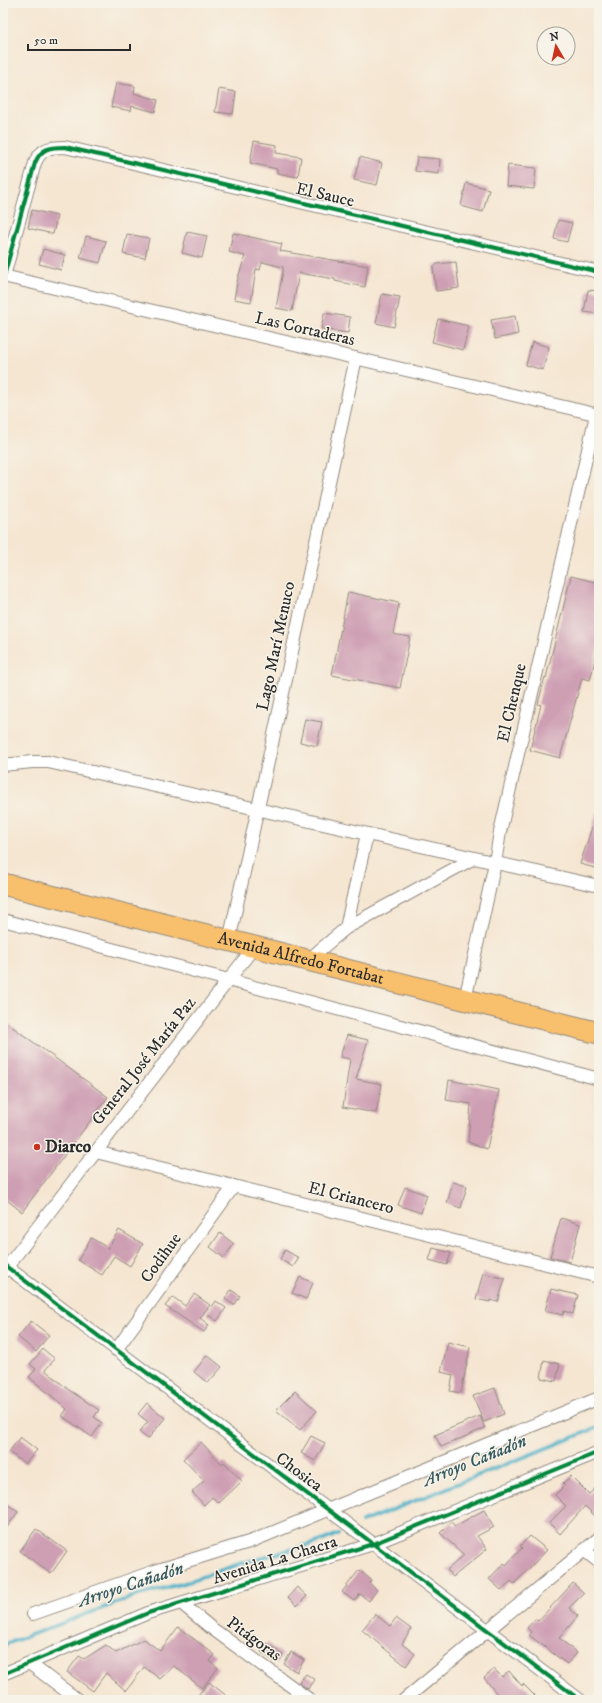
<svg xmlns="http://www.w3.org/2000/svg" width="602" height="1703" font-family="'IM FELL DW Pica',serif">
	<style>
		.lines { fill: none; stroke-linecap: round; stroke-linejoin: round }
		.stream { stroke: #47aec6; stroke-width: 4 }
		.building { fill: #ce9fb3 }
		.street-casing { stroke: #90887e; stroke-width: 14 }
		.highway-casing { stroke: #90887e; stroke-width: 23 }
		.street { stroke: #fff; stroke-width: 12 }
		.highway { stroke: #f8bf6c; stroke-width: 21 }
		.cycleway-casing { stroke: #f7f3e8; stroke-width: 6 }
		.cycleway { stroke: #00873e; stroke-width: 4 }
		.poi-dot { fill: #c8321e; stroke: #f7f3e8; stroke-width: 1.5 }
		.labels { text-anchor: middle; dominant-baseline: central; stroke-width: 3; stroke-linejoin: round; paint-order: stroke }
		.street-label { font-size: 17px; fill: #2b2b2b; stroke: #f7f3e8 }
		.poi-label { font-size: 17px; font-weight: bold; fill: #2b2b2b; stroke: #f7f3e8; text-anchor: start }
		.water-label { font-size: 18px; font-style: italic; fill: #355961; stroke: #f7f3e8 }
	</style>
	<rect width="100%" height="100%" fill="#f7f3e8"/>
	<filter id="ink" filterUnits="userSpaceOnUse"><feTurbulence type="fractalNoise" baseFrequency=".025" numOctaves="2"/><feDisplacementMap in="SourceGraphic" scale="8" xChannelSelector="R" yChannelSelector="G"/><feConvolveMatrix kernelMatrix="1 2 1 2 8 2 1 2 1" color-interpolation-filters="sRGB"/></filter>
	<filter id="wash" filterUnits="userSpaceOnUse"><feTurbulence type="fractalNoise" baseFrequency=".012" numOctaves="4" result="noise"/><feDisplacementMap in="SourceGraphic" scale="16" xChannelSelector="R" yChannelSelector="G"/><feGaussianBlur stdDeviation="0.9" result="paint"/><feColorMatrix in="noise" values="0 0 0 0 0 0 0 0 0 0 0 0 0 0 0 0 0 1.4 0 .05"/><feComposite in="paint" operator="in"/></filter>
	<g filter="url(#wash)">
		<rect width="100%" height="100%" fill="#f5e6d2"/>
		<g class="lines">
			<path class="stream" d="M 362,1522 L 599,1427
				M 3,1645 L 135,1596 L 188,1582 L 245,1562 L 319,1542 L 338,1534"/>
		</g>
		<g id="blocks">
			<path class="building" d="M 116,83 L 135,86 L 134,93 L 158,100 L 155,112 L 132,106 L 131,111 L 111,107 Z
				M 219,89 L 236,92 L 233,114 L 215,112 Z
				M 254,141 L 277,145 L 276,153 L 301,157 L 298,177 L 277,173 L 277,169 L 250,163 Z
				M 360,157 L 382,163 L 377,185 L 354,180 Z
				M 417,157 L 440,159 L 439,174 L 415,171 Z
				M 508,165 L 536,168 L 534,189 L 506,186 Z
				M 466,183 L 489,189 L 483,212 L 461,206 Z
				M 32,210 L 57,216 L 53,234 L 28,228 Z
				M 558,220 L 572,223 L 567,242 L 554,239 Z
				M 187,232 L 207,236 L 202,258 L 182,253 Z
				M 233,233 L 282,244 L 280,251 L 368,266 L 365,287 L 335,281 L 335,279 L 299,273 L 292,311 L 276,308 L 283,271 L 283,267 L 262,262 L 260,270 L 256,269 L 251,302 L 234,299 L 238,278 L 245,256 L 229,252 Z
				M 127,234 L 149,238 L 145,258 L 123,254 Z
				M 86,236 L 106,241 L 100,263 L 80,258 Z
				M 43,249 L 65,255 L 61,270 L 39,264 Z
				M 456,262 L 459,288 L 436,291 L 433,267 L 437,264 Z
				M 588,290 L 599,291 L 599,314 L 584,312 Z
				M 382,294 L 400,297 L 394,327 L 376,323 Z
				M 324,313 L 350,317 L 348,333 L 321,329 Z
				M 515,316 L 518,334 L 495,339 L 491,320 Z
				M 438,319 L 469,326 L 463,350 L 432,342 Z
				M 532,342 L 549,347 L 543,370 L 526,365 Z
				M 571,576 L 599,583 L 599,644 L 590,680 L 582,678 L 560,758 L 530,750 L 541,705 L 538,704 L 545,677 L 546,678 Z
				M 348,592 L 399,603 L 393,634 L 410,637 L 400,688 L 332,675 Z
				M 305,719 L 322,722 L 317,746 L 300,742 Z
				M 597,812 L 599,812 L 599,869 L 580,864 Z
				M 3,1020 L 108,1097 L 22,1212 L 3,1197 Z
				M 347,1035 L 368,1040 L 356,1079 L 382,1084 L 376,1113 L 343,1107 L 350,1059 L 340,1057 Z
				M 449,1080 L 499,1090 L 487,1149 L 468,1142 L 471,1104 L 446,1100 Z
				M 453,1182 L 467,1186 L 461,1208 L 447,1203 Z
				M 405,1187 L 427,1195 L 421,1213 L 398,1205 Z
				M 561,1218 L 580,1224 L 570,1262 L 550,1257 Z
				M 119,1230 L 143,1244 L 130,1266 L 114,1256 L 102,1275 L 78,1260 L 91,1238 L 108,1248 Z
				M 220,1233 L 234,1244 L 224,1258 L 210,1247 Z
				M 433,1248 L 451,1253 L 447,1265 L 429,1260 Z
				M 285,1250 L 299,1258 L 293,1267 L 280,1259 Z
				M 483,1273 L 505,1279 L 498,1302 L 490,1300 L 490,1302 L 476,1299 Z
				M 300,1277 L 313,1283 L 306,1299 L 292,1293 Z
				M 551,1289 L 578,1295 L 573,1314 L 564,1311 L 563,1315 L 545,1311 Z
				M 231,1290 L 240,1296 L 234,1305 L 225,1299 Z
				M 194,1294 L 210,1305 L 200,1318 L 209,1325 L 204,1332 L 165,1306 L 173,1297 L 185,1306 Z
				M 216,1301 L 226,1308 L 217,1321 L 207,1314 Z
				M 31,1321 L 49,1335 L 36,1352 L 18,1337 Z
				M 448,1342 L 470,1347 L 461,1393 L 450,1391 L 453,1375 L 441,1372 Z
				M 43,1349 L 55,1359 L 45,1370 L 69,1390 L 99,1410 L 94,1417 L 102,1423 L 92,1437 L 62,1416 L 67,1409 L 29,1377 L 36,1369 L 30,1364 Z
				M 207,1355 L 222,1367 L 208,1383 L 194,1372 Z
				M 544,1360 L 560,1364 L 556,1381 L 541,1378 Z
				M 495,1388 L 504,1414 L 484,1422 L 473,1396 Z
				M 295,1391 L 317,1411 L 300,1430 L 276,1410 Z
				M 147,1403 L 165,1418 L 148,1439 L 139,1432 L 148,1422 L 138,1414 Z
				M 480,1416 L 485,1428 L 441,1447 L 435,1435 Z
				M 311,1436 L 325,1443 L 315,1461 L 301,1453 Z
				M 20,1437 L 37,1450 L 25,1464 L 9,1452 Z
				M 201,1442 L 222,1464 L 224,1462 L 242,1481 L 219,1503 L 212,1497 L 204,1505 L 192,1492 L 204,1481 L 183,1459 Z
				M 571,1476 L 589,1494 L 599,1485 L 599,1520 L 585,1506 L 560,1534 L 549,1523 L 566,1506 L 555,1495 L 565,1485 L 563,1483 Z
				M 3,1501 L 18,1512 L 3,1533 Z
				M 484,1510 L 494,1527 L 477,1536 L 487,1549 L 453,1577 L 447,1570 L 464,1555 L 440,1533 L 451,1522 L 455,1526 Z
				M 36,1529 L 67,1551 L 51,1574 L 20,1551 Z
				M 530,1536 L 547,1550 L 514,1584 L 511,1581 L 501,1590 L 489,1579 L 504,1563 L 506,1565 L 522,1548 L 520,1546 Z
				M 359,1570 L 371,1580 L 369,1583 L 377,1590 L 369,1601 L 360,1594 L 354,1601 L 342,1592 Z
				M 573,1583 L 584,1593 L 569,1608 L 578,1616 L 559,1638 L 577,1653 L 567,1664 L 529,1635 L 531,1632 L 527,1628 L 535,1619 L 538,1621 Z
				M 297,1587 L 307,1596 L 297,1606 L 288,1597 Z
				M 375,1614 L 390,1626 L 396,1618 L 411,1629 L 402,1644 L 415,1654 L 406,1666 L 362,1630 Z
				M 178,1627 L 215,1655 L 210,1661 L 218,1668 L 202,1688 L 174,1666 L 160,1679 L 144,1667 L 126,1691 L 106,1673 L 93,1691 L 67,1672 L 79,1656 L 84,1659 L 106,1645 L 116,1653 L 144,1639 L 160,1651 Z
				M 267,1643 L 283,1655 L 277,1663 L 261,1652 Z
				M 291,1652 L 304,1660 L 297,1672 L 284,1664 Z
				M 494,1669 L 502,1677 L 509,1671 L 522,1686 L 523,1684 L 539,1700 L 502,1700 L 484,1678 Z
				M 306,1674 L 315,1680 L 308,1689 L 299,1683 Z
				M 209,1682 L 232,1700 L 194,1700 Z"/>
		</g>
	</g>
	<g filter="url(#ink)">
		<use href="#blocks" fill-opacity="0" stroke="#90887e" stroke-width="1"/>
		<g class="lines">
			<g class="street-casing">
				<path id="street" d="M 3,276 L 599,415
					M 4,276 L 35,163 C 41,148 50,147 65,147 L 599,272
					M 3,765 L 32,762 L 48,762 L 599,886
					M 3,920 L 599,1079
					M 346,928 L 367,834
					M 229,941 L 356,358
					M 308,960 L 346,928 L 474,858
					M 465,1000 L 495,863 L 500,832 L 596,415
					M 96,1152 L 599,1277
					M 3,1264 L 580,1700
					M 3,1272 L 254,947
					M 116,1350 L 234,1186
					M 584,1550 L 599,1562
					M 181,1603 L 210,1627 L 310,1700
					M 33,1614 L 155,1571 L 252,1541 L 599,1398
					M 29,1663 L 78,1700
					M 3,1674 L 148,1613 L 373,1544 L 599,1452
					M 404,1700 L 599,1538"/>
			</g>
			<g class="highway-casing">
				<g id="highway">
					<path id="s1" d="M 3,884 L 599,1033"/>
				</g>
			</g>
			<use href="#street" class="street"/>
			<use href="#highway" class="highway"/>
			<g class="cycleway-casing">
				<path id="cycleway" d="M 4,276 L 35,163 C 41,148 50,147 65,147 L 599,272
					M 3,1264 L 580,1700
					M 3,1674 L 148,1613 L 373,1544 L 599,1452"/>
			</g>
			<use href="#cycleway" class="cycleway"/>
		</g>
	</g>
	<circle class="poi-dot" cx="37" cy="1147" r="4"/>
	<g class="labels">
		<g class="street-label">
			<text transform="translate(325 195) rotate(13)">El Sauce</text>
			<text transform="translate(305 329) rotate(13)">Las Cortaderas</text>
			<text transform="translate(276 646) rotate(-78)">Lago Marí Menuco</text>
			<text transform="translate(512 703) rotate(-77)">El Chenque</text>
			<text stroke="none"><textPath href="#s1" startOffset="307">Avenida Alfredo Fortabat</textPath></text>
			<text transform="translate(144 1061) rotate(-52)">General José María Paz</text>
			<text transform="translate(351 1198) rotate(14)">El Criancero</text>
			<text transform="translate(161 1258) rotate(-54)">Codihue</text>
			<text transform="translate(299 1472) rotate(37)">Chosica</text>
			<text transform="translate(275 1560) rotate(-17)">Avenida La Chacra</text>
			<text transform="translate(254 1639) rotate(36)">Pitágoras</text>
		</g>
		<g class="poi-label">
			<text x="45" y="1147">Diarco</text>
		</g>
		<g class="water-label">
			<text transform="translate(475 1461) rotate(-22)">Arroyo Cañadón</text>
			<text transform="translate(131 1585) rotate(-18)">Arroyo Cañadón</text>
		</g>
	</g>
	<rect width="602" height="1703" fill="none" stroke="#f7f3e8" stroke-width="16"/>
	<g transform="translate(556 46) rotate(351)"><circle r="19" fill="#f7f3e8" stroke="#a5a39c"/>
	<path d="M0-3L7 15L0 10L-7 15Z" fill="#c8321e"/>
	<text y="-6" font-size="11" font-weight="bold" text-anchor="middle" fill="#2b2b2b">N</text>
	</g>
	<path d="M28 44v6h102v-6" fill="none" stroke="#2b2b2b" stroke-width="2"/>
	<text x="34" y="44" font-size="12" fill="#2b2b2b" stroke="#f7f3e8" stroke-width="3" paint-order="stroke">50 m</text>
</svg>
